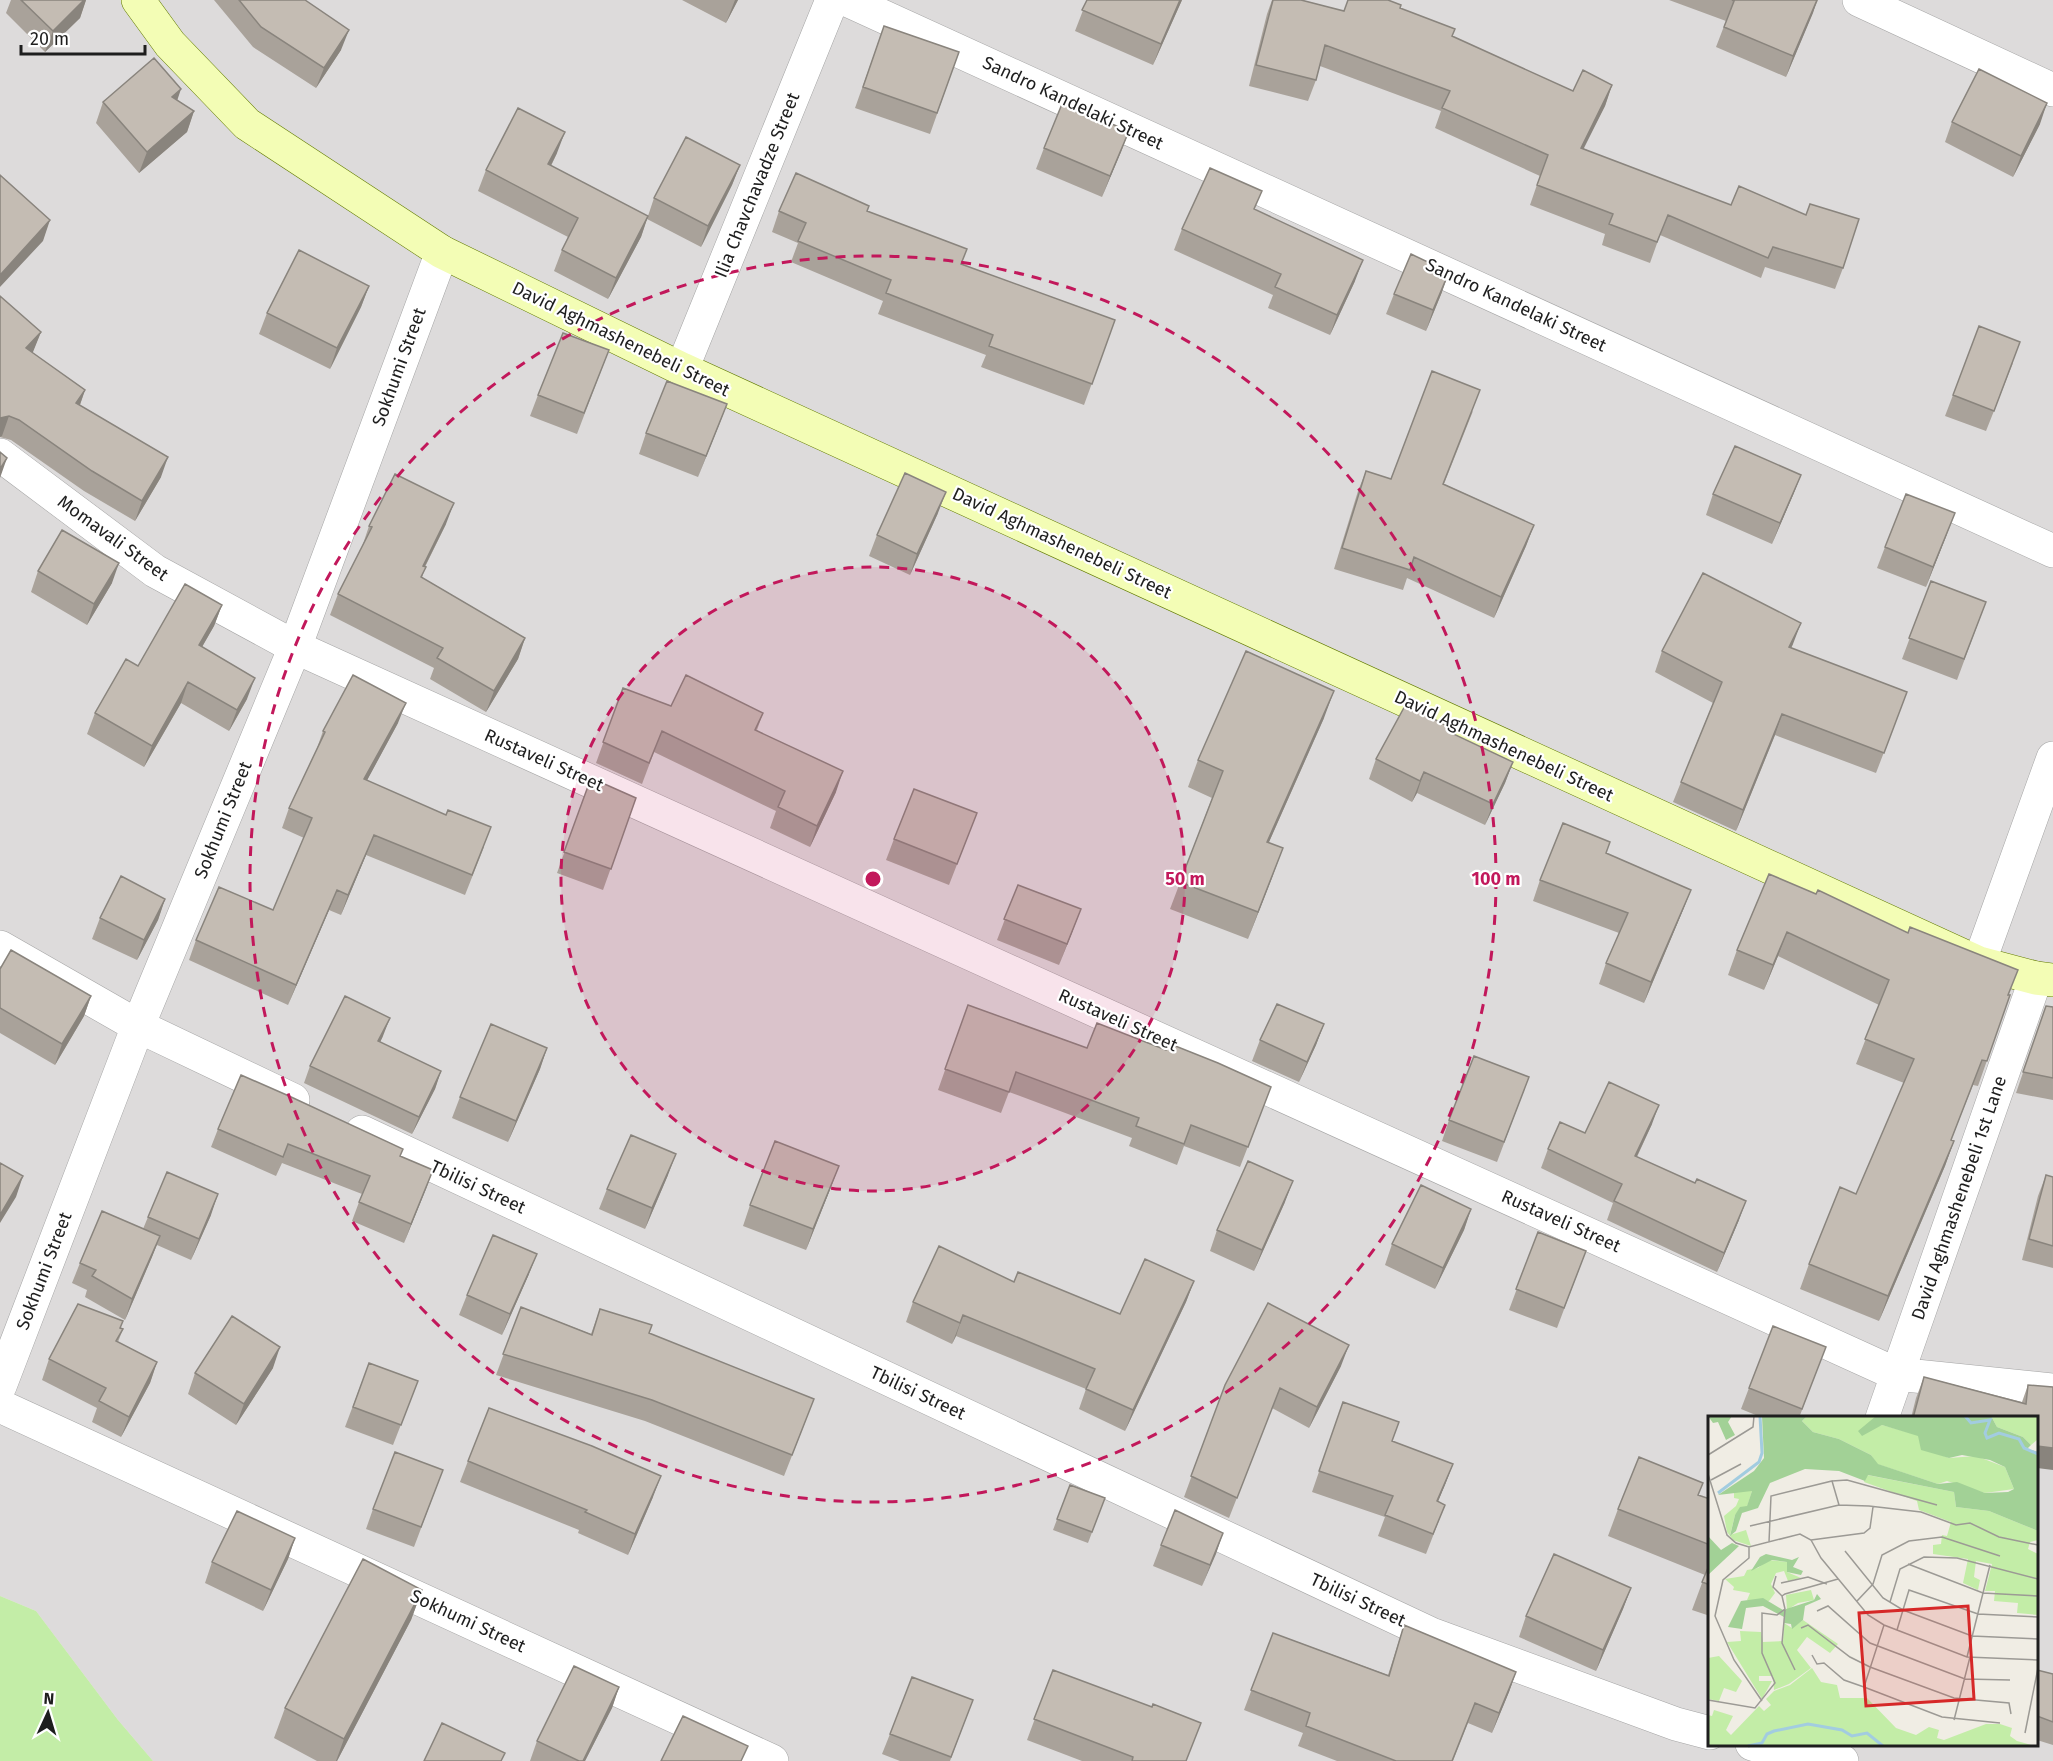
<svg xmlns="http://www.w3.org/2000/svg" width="2053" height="1761" font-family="'Fira Sans',sans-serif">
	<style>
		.residential { fill: #dddbdb; fill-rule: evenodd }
		.grass { fill: #c3eda7 }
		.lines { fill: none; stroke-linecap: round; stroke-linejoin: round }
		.street-casing { stroke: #a5a5a5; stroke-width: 34 }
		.secondary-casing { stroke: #627b00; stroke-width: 34 }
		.street { stroke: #fff; stroke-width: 33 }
		.secondary { stroke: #f3fdb5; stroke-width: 33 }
		.wall { fill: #a9a29a }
		.shaded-wall { fill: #89847d }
		.building { fill: #c4bcb3; stroke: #89847d; stroke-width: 1.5 }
		.ring { fill: none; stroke: #c2185b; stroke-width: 3; stroke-dasharray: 10 8 }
		.labels { text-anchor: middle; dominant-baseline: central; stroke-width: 4.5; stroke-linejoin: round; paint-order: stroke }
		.street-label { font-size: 18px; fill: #1e1e1e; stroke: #fff }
		.inset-river { fill: none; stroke: #a2cce0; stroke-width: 3 }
		.inset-road { fill: none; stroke: #9c9a95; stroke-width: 1.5 }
		.view { fill: #d62828; fill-opacity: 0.15; stroke: #d62828; stroke-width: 3 }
		.inset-edge { fill: none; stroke: #1e1e1e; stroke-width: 3 }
		.centre { fill: #c2185b; stroke: #fff; stroke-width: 3 }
		.ring-label { font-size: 18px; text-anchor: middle; font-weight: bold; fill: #c2185b; stroke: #fff; stroke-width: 4.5; stroke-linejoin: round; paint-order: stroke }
	</style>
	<rect width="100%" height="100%" fill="#f0ede4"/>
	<path class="residential" d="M 0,0 L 2053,0 L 2053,1761 L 153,1761 L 118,1720 L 36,1611 L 0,1596 ZM 1710,1418 L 2036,1418 L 2036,1744 L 1710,1744 Z"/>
	<path class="grass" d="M 0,1596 L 36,1611 L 118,1720 L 153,1761 L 0,1761 Z"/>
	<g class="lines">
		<g class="street-casing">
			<path id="street" d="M 847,0 L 2053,551
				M 1859,0 L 2053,90
				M 682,369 L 832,0
				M 0,455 L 155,571 L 295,647 L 1896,1374 L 2053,1390
				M 0,947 L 138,1026 L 293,1100
				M 1979,963 L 2053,758
				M 362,1132 L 1431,1634 L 1676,1724 L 1710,1733
				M 0,1386 L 138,1026 L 295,647 L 442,252
				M 0,1406 L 772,1761
				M 1882,1418 L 2036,978
				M 1752,1744 L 1772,1750 L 1842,1761"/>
		</g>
		<g class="secondary-casing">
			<path id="secondary" d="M 138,0 L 170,44 L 247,124 L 442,252 L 682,369 L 1979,963 L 2036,978 L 2053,980"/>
		</g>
		<use href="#street" class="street"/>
		<use href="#secondary" class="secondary"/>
	</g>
	<path class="wall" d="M 11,0 L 86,0 L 80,18 L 45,52 L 6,13 Z
		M 214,0 L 305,0 L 341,50 L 316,88 L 253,47 Z
		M 682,0 L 738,0 L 726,23 Z
		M 1087,0 L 1182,0 L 1153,65 L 1075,31 Z
		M 1272,0 L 1301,0 L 1344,11 L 1400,8 L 1452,36 L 1573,91 L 1612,85 L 1605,106 L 1583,148 L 1843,268 L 1835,289 L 1765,267 L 1761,278 L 1660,235 L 1650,263 L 1602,245 L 1605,234 L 1530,205 L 1540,176 L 1435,128 L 1441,111 L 1320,66 L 1316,80 L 1308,101 L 1249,86 L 1267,14 Z
		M 1669,0 L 1818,0 L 1786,77 L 1716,47 L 1726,21 Z
		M 884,26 L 959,52 L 930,134 L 855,108 Z
		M 177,100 L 194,111 L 187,132 L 139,173 L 96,123 L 103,102 Z
		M 1952,122 L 2040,124 L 2013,177 L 1945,142 Z
		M 1129,131 L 1102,197 L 1036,169 L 1044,148 Z
		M 557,153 L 551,166 L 648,216 L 654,198 L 740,165 L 732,185 L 701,247 L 647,219 L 641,237 L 608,299 L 554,271 L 562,250 L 568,237 L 478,191 L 486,170 Z
		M 1255,210 L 1355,281 L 1330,335 L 1268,308 L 1273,295 L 1174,250 L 1182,229 Z
		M 779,211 L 867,211 L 961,264 L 1115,320 L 1084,405 L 981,367 L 986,355 L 878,314 L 883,301 L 791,262 L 798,243 L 772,232 Z
		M 369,286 L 361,307 L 330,369 L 259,334 L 267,313 Z
		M 1442,292 L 1426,331 L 1386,314 L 1394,294 Z
		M 0,296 L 41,332 L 32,353 L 85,390 L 80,405 L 161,477 L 135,521 L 84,491 L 11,440 L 0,437 Z
		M 609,350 L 577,434 L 530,416 L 538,395 Z
		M 2013,363 L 1986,431 L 1945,416 L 1953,395 Z
		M 727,404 L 698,477 L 639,454 L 646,433 Z
		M 1473,411 L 1444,484 L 1534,525 L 1526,546 L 1494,618 L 1407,578 L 1403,590 L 1334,569 L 1358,491 L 1366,471 L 1391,479 Z
		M 1801,475 L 1793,495 L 1772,544 L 1706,515 L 1713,494 Z
		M 938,513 L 910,575 L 869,556 L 877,535 Z
		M 446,524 L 425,567 L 422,578 L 525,638 L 518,659 L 486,712 L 430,679 L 434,668 L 330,615 L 338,594 L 362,547 L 369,526 Z
		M 1947,534 L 1926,587 L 1877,568 L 1885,547 Z
		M 38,571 L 112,583 L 87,625 L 31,592 Z
		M 1931,581 L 1986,602 L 1957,680 L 1902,659 Z
		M 222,605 L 214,626 L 202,647 L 247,699 L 229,731 L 181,703 L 144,767 L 87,734 L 95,713 L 138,666 Z
		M 1793,644 L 1791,648 L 1907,692 L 1876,773 L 1775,735 L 1736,831 L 1673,802 L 1713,703 L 1655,672 L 1662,651 Z
		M 623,688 L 671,706 L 763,713 L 757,730 L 836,792 L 810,847 L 770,828 L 776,811 L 654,752 L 642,784 L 596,763 Z
		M 1324,718 L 1269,842 L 1273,875 L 1248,939 L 1170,909 L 1212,798 L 1188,787 L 1198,760 Z
		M 398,723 L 367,780 L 484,847 L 465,895 L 366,855 L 341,915 L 329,910 L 288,1005 L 189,960 L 196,940 L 273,910 L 304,838 L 282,828 L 289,808 L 316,751 L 323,731 Z
		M 1448,732 L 1513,762 L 1505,783 L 1485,825 L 1417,793 L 1412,802 L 1369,779 L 1376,759 Z
		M 591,778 L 636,798 L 603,890 L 557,873 Z
		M 977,813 L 949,885 L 886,860 L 894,839 Z
		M 1606,853 L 1691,890 L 1683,910 L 1644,1003 L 1599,984 L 1606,963 L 1619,933 L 1533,901 L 1540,880 Z
		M 1769,874 L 2010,995 L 1978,1086 L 1973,1085 L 1951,1140 L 1954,1141 L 1945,1166 L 1879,1321 L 1800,1289 L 1809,1264 L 1856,1194 L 1904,1083 L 1856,1064 L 1879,1005 L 1778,956 L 1764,990 L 1728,975 L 1737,950 Z
		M 1018,885 L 1073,930 L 1059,965 L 997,940 Z
		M 165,899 L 158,920 L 137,960 L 92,939 L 100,918 Z
		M 0,969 L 91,996 L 84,1016 L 55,1065 L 0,1033 Z
		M 968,1005 L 1087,1048 L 1166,1050 L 1271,1087 L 1240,1167 L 1184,1146 L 1177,1165 L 1129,1146 L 1132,1138 L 1009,1092 L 1001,1113 L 938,1090 Z
		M 2046,1006 L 2053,1007 L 2053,1100 L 2016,1093 Z
		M 1324,1024 L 1316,1045 L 1299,1082 L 1252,1061 L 1260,1040 Z
		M 383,1036 L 380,1042 L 441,1071 L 435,1089 L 412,1134 L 304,1083 L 310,1066 Z
		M 547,1048 L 540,1069 L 508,1142 L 452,1118 L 460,1097 Z
		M 1529,1077 L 1497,1162 L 1442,1141 L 1449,1120 Z
		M 1652,1124 L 1637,1157 L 1739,1220 L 1717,1272 L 1607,1220 L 1613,1203 L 1541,1168 L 1548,1149 L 1585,1133 Z
		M 218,1129 L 400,1156 L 433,1170 L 404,1243 L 352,1221 L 362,1194 L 282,1163 L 276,1176 L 211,1147 Z
		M 668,1175 L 645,1229 L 599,1209 L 607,1189 Z
		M 2046,1175 L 2053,1177 L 2053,1268 L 2022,1260 L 2038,1196 Z
		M 831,1187 L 806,1250 L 743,1226 L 750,1205 Z
		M 1285,1202 L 1254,1271 L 1210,1251 L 1217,1230 Z
		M 1471,1209 L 1464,1230 L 1435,1289 L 1385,1265 L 1392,1244 Z
		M 211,1215 L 191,1260 L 157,1245 L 125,1320 L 85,1297 L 87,1290 L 72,1283 L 80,1263 L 143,1229 L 148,1217 Z
		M 1538,1232 L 1586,1251 L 1557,1328 L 1509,1310 Z
		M 529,1274 L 502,1335 L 459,1315 L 467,1295 Z
		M 1194,1281 L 1186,1302 L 1125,1431 L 1079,1409 L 1086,1389 L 956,1336 L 952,1344 L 906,1322 L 913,1302 L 1014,1282 L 1120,1314 Z
		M 521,1307 L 591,1334 L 600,1309 L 649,1333 L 806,1420 L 784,1476 L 645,1421 L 496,1375 Z
		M 121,1328 L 123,1329 L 118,1342 L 157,1362 L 150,1383 L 121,1437 L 92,1422 L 97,1408 L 42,1380 L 49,1359 Z
		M 369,1363 L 418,1381 L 393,1445 L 345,1427 Z
		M 1341,1366 L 1309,1428 L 1272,1408 L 1229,1518 L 1184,1497 L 1225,1385 Z
		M 1818,1367 L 1799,1418 L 1763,1418 L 1741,1409 L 1749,1388 Z
		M 273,1368 L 236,1425 L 188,1394 L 195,1373 Z
		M 1924,1377 L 2022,1402 L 2028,1385 L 2037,1418 L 1911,1418 L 1916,1398 Z
		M 1343,1402 L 1392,1441 L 1453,1464 L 1438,1502 L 1445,1505 L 1426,1554 L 1378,1536 L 1385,1517 L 1312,1492 Z
		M 468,1461 L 653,1497 L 628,1555 L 578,1533 L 579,1530 L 460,1482 Z
		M 443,1470 L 414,1547 L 366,1529 L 373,1509 Z
		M 1070,1485 L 1105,1498 L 1088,1543 L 1053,1530 Z
		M 1698,1496 L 1710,1499 L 1710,1616 L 1692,1610 L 1705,1575 L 1608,1536 L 1618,1509 Z
		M 1223,1533 L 1202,1586 L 1153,1566 L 1161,1545 Z
		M 295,1538 L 288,1559 L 263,1611 L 205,1583 L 212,1562 Z
		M 1631,1588 L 1623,1609 L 1596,1671 L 1519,1637 L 1526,1616 Z
		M 422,1590 L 411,1620 L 337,1761 L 317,1761 L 274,1738 L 285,1708 Z
		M 1404,1625 L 1516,1672 L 1509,1692 L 1492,1733 L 1468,1723 L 1453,1761 L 1337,1761 L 1298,1746 L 1303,1733 L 1244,1710 L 1273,1633 L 1388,1675 Z
		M 1053,1670 L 1187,1761 L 1082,1761 L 1027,1740 Z
		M 2037,1670 L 2053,1674 L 2053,1745 L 2037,1740 Z
		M 619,1687 L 612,1708 L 585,1761 L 530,1761 L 537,1741 Z
		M 973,1700 L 950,1761 L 900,1761 L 882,1754 L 890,1734 Z"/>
	<path class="shaded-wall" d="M 84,0 L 86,0 L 80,18 L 45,52 L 53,31 Z
		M 735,0 L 738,0 L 726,23 Z
		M 1180,0 L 1182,0 L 1153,65 L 1161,44 Z
		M 1817,0 L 1813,13 L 1786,77 L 1793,56 Z
		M 349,30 L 341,50 L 316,88 L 324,68 Z
		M 1612,85 L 1605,106 L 1574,168 L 1581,148 Z
		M 181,89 L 174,110 L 172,97 Z
		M 2047,103 L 2040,124 L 2013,177 L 2021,156 Z
		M 194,111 L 187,132 L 139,173 L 147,152 Z
		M 1129,131 L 1121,152 L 1102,197 L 1110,176 Z
		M 565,132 L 557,153 L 541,185 L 548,164 Z
		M 740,165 L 732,185 L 701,247 L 708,226 Z
		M 648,216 L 641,237 L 608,299 L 616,278 Z
		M 50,220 L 43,241 L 0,287 L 0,275 Z
		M 1363,260 L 1355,281 L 1330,335 L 1337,315 Z
		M 1449,272 L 1442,292 L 1426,331 L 1433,310 Z
		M 369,286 L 361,307 L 330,369 L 337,348 Z
		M 41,332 L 33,352 L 19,368 L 26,348 Z
		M 85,390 L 78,410 L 76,403 Z
		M 727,404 L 719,425 L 698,477 L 706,456 Z
		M 9,416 L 2,436 L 0,437 L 0,418 Z
		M 168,457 L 161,477 L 135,521 L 142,501 Z
		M 7,458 L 0,478 L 0,469 Z
		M 1801,475 L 1793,495 L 1772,544 L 1780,523 Z
		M 946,492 L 938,513 L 910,575 L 917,554 Z
		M 454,503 L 446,524 L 415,586 L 423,566 Z
		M 1955,513 L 1947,534 L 1926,587 L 1933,567 Z
		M 1534,525 L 1526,546 L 1494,618 L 1501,597 Z
		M 119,563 L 112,583 L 87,625 L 94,604 Z
		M 222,605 L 214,626 L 191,666 L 199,645 Z
		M 1801,623 L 1793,644 L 1781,668 L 1789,647 Z
		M 525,638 L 518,659 L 486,712 L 494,691 Z
		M 255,678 L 247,699 L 229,731 L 237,710 Z
		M 188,682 L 181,703 L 144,767 L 152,746 Z
		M 1334,691 L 1324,718 L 1257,869 L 1267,842 Z
		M 406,703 L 398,723 L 357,799 L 364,779 Z
		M 1782,714 L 1775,735 L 1736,831 L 1743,810 Z
		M 1513,762 L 1505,783 L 1485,825 L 1493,804 Z
		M 843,771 L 836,792 L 810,847 L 817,826 Z
		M 1424,772 L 1417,793 L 1412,802 L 1420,781 Z
		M 374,835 L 366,855 L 341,915 L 348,895 Z
		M 1283,848 L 1273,875 L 1248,939 L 1258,912 Z
		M 337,890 L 329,910 L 288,1005 L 296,985 Z
		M 1691,890 L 1683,910 L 1644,1003 L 1651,982 Z
		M 165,899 L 158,920 L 137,960 L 144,940 Z
		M 1081,909 L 1073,930 L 1059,965 L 1067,944 Z
		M 1787,932 L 1778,956 L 1764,990 L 1773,965 Z
		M 91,996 L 84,1016 L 55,1065 L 62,1044 Z
		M 390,1018 L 383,1036 L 372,1059 L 378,1041 Z
		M 1324,1024 L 1316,1045 L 1299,1082 L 1307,1062 Z
		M 547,1048 L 540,1069 L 508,1142 L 516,1121 Z
		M 441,1071 L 435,1089 L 412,1134 L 419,1117 Z
		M 1659,1105 L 1652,1124 L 1628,1175 L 1635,1156 Z
		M 1954,1141 L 1945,1166 L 1879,1321 L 1888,1296 Z
		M 676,1154 L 668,1175 L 645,1229 L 652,1208 Z
		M 839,1166 L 831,1187 L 806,1250 L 813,1229 Z
		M 433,1170 L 426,1189 L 404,1243 L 411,1224 Z
		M 23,1176 L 16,1197 L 0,1223 L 0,1215 Z
		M 1293,1181 L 1285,1202 L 1254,1271 L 1262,1250 Z
		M 218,1194 L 211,1215 L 191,1260 L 199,1239 Z
		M 1746,1201 L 1739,1220 L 1717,1272 L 1724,1253 Z
		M 1471,1209 L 1464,1230 L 1435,1289 L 1443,1268 Z
		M 160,1236 L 152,1257 L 125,1320 L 132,1299 Z
		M 537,1254 L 529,1274 L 502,1335 L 510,1314 Z
		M 1194,1281 L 1186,1302 L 1125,1431 L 1133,1410 Z
		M 963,1315 L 956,1336 L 952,1344 L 960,1323 Z
		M 1349,1345 L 1341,1366 L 1309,1428 L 1317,1407 Z
		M 280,1347 L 273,1368 L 236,1425 L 244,1404 Z
		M 157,1362 L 150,1383 L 121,1437 L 129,1417 Z
		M 2037,1446 L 2053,1448 L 2053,1470 L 2037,1468 Z
		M 1453,1464 L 1445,1485 L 1429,1522 L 1437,1501 Z
		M 661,1476 L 653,1497 L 628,1555 L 635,1534 Z
		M 1223,1533 L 1216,1554 L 1202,1586 L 1210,1565 Z
		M 295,1538 L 288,1559 L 263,1611 L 271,1590 Z
		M 1631,1588 L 1623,1609 L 1596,1671 L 1603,1650 Z
		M 422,1590 L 411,1620 L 337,1761 L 336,1761 L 344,1739 Z
		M 1516,1672 L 1509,1692 L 1492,1733 L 1499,1713 Z
		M 619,1687 L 612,1708 L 585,1761 L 583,1761 Z"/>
	<path class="building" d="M 21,0 L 84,0 L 53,31 Z
		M 239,0 L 305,0 L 349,30 L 324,68 L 261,27 Z
		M 1087,0 L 1180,0 L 1161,44 L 1082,10 Z
		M 1273,0 L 1301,0 L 1344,11 L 1348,0 L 1388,0 L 1401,5 L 1400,8 L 1455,29 L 1452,36 L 1573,91 L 1583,70 L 1612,85 L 1581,148 L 1731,205 L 1739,186 L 1806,215 L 1810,204 L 1859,219 L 1843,268 L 1773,247 L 1768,258 L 1668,215 L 1657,242 L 1609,224 L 1613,214 L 1537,185 L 1548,155 L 1442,108 L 1450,91 L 1325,45 L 1316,80 L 1256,65 Z
		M 1732,0 L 1817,0 L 1793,56 L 1724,27 L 1734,1 Z
		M 884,26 L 959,52 L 937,113 L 863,87 Z
		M 154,58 L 181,89 L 172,97 L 194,111 L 147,152 L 103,102 Z
		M 1979,69 L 2047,103 L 2021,156 L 1952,122 Z
		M 1062,104 L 1129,131 L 1110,176 L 1044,148 Z
		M 518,108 L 565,132 L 548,164 L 648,216 L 616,278 L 562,250 L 578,218 L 486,170 Z
		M 686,137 L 740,165 L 708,226 L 654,198 Z
		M 1210,168 L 1262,191 L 1254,209 L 1363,260 L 1337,315 L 1275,287 L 1281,274 L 1182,229 Z
		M 796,173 L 869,206 L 867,211 L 967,249 L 961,264 L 1115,320 L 1092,384 L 989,346 L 993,335 L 886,293 L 891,280 L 798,241 L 806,223 L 779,211 Z
		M 0,175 L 50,220 L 0,275 Z
		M 299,250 L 369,286 L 337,348 L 267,313 Z
		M 1411,254 L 1449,272 L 1433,310 L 1394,294 Z
		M 0,296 L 41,332 L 26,348 L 85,390 L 76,403 L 168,457 L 142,501 L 92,471 L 19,420 L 9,416 L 0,418 Z
		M 1979,326 L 2020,342 L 1994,411 L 1953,395 Z
		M 563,333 L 609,350 L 584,413 L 538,395 Z
		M 1432,371 L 1480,390 L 1443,484 L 1534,525 L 1501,597 L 1414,557 L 1410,570 L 1342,548 L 1366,471 L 1391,479 Z
		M 667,381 L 727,404 L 706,456 L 646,433 Z
		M 1735,446 L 1801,475 L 1780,523 L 1713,494 Z
		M 0,452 L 7,458 L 0,469 Z
		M 905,473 L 946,492 L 917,554 L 877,535 Z
		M 395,474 L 454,503 L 423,566 L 426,567 L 421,577 L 525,638 L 494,691 L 437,658 L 443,648 L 338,594 L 372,527 L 369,526 Z
		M 1906,494 L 1955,513 L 1933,567 L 1885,547 Z
		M 62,530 L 119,563 L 94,604 L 38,571 Z
		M 1703,573 L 1801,623 L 1789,647 L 1907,692 L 1884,753 L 1782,714 L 1743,810 L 1681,782 L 1722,682 L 1662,651 Z
		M 1931,581 L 1986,602 L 1964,659 L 1909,638 Z
		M 185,584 L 222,605 L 199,645 L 255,678 L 237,710 L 188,682 L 152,746 L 95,713 L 126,659 L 138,666 Z
		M 1246,651 L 1334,691 L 1267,842 L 1283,848 L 1258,912 L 1180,882 L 1223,771 L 1198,760 Z
		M 353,675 L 406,703 L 364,779 L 446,815 L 448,810 L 491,827 L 472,875 L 374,835 L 348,895 L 337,890 L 296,985 L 196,940 L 219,887 L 273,910 L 312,818 L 289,808 L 325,732 L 323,731 Z
		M 686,675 L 763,713 L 755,730 L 843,771 L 817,826 L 778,807 L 785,791 L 662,731 L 649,763 L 603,742 L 623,688 L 671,706 Z
		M 1406,704 L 1449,727 L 1447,731 L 1513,762 L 1493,804 L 1424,772 L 1420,781 L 1376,759 Z
		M 591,778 L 636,798 L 611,869 L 564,852 Z
		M 914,789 L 977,813 L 957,864 L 894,839 Z
		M 1563,823 L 1610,842 L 1606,853 L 1691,890 L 1651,982 L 1606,963 L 1628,913 L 1540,880 Z
		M 1769,874 L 1816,894 L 1818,890 L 1908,933 L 1910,927 L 2018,970 L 2008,995 L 2010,995 L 1987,1061 L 1982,1060 L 1951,1140 L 1954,1141 L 1888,1296 L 1809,1264 L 1840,1187 L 1856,1194 L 1914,1059 L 1865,1039 L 1889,980 L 1787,932 L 1773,965 L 1737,950 Z
		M 121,876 L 165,899 L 144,940 L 100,918 Z
		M 1018,885 L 1081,909 L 1067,944 L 1004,919 Z
		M 11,950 L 91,996 L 62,1044 L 0,1008 L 0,969 Z
		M 345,996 L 390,1018 L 378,1041 L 441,1071 L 419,1117 L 310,1066 Z
		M 1277,1004 L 1324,1024 L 1307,1062 L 1260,1040 Z
		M 968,1005 L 1087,1048 L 1097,1023 L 1166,1050 L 1168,1043 L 1218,1063 L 1271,1087 L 1248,1147 L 1191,1125 L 1184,1144 L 1136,1126 L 1139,1118 L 1016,1072 L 1009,1092 L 945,1069 Z
		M 2046,1006 L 2053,1007 L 2053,1078 L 2023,1072 Z
		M 491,1024 L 547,1048 L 516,1121 L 460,1097 Z
		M 1474,1056 L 1529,1077 L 1504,1142 L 1449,1120 Z
		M 241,1075 L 289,1096 L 403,1149 L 400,1156 L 433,1170 L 411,1224 L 359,1202 L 370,1176 L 288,1144 L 283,1157 L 218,1129 Z
		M 1609,1082 L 1659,1105 L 1635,1156 L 1695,1183 L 1697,1179 L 1746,1201 L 1724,1253 L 1614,1201 L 1622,1184 L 1548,1149 L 1560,1122 L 1585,1133 Z
		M 631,1135 L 676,1154 L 652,1208 L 607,1189 Z
		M 775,1141 L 839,1166 L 813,1229 L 750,1205 Z
		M 1248,1161 L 1293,1181 L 1262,1250 L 1217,1230 Z
		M 0,1163 L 23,1176 L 0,1215 Z
		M 167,1172 L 218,1194 L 199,1239 L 148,1217 Z
		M 2046,1175 L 2053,1177 L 2053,1246 L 2029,1239 Z
		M 1421,1185 L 1471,1209 L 1443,1268 L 1392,1244 Z
		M 102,1211 L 160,1236 L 132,1299 L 92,1276 L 96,1270 L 80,1263 Z
		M 1538,1232 L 1586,1251 L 1564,1308 L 1516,1289 Z
		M 493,1235 L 537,1254 L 510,1314 L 467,1295 Z
		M 939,1246 L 1014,1282 L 1018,1272 L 1120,1314 L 1145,1259 L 1194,1281 L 1133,1410 L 1086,1389 L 1095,1369 L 963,1315 L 960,1323 L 913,1302 Z
		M 1268,1303 L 1349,1345 L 1317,1407 L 1280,1388 L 1237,1498 L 1191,1476 L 1225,1385 Z
		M 78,1304 L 123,1321 L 120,1328 L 123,1329 L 116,1341 L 157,1362 L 129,1417 L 99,1401 L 106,1388 L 49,1359 Z
		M 521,1307 L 592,1335 L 600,1309 L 652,1325 L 649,1333 L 814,1399 L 792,1455 L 652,1400 L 503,1354 Z
		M 232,1316 L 280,1347 L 244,1404 L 195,1373 Z
		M 1773,1326 L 1826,1347 L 1802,1409 L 1749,1388 Z
		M 369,1363 L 418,1381 L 401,1425 L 353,1407 Z
		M 1924,1377 L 2026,1404 L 2028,1385 L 2053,1387 L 2053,1448 L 2037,1446 L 2037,1418 L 1913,1418 Z
		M 1343,1402 L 1399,1422 L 1392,1441 L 1453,1464 L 1437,1501 L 1445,1505 L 1433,1534 L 1385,1515 L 1393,1496 L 1319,1471 Z
		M 489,1408 L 592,1446 L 661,1476 L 635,1534 L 585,1512 L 587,1510 L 468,1461 Z
		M 395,1452 L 443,1470 L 421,1527 L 373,1509 Z
		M 1639,1457 L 1703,1483 L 1698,1495 L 1710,1499 L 1710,1545 L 1618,1509 Z
		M 1070,1485 L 1105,1498 L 1092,1532 L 1057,1519 Z
		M 1175,1510 L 1223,1533 L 1210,1565 L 1161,1545 Z
		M 237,1511 L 295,1538 L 271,1590 L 212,1562 Z
		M 1554,1554 L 1631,1588 L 1603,1650 L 1526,1616 Z
		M 363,1559 L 422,1590 L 344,1739 L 285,1708 Z
		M 1710,1563 L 1710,1585 L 1702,1582 Z
		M 1404,1625 L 1516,1672 L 1499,1713 L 1475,1703 L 1452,1761 L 1396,1761 L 1306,1726 L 1310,1713 L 1251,1690 L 1273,1633 L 1389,1676 Z
		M 574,1666 L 619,1687 L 583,1761 L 579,1761 L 537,1741 Z
		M 1053,1670 L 1152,1707 L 1153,1704 L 1201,1723 L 1186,1761 L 1132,1761 L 1133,1757 L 1034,1719 Z
		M 2037,1670 L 2053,1674 L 2053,1722 L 2037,1716 Z
		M 912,1677 L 973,1700 L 951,1757 L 890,1734 Z
		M 683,1716 L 748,1746 L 741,1761 L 661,1761 Z
		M 442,1723 L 505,1753 L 501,1761 L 424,1761 Z"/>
	<circle cx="873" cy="879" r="312" fill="#c2185b" fill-opacity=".12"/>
	<g class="ring">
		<circle cx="873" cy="879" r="312"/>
		<circle cx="873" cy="879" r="623"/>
	</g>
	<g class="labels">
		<g class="street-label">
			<text transform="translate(1073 103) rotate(25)">Sandro Kandelaki Street</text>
			<text transform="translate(757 185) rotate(-68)">Ilia Chavchavadze Street</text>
			<text transform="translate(1516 305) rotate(25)">Sandro Kandelaki Street</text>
			<text transform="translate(621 339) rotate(26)">David Aghmashenebeli Street</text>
			<text transform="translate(399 367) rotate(-70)">Sokhumi Street</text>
			<text transform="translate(113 538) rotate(36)">Momavali Street</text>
			<text transform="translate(1062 543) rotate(25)">David Aghmashenebeli Street</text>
			<text transform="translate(1504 746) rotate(25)">David Aghmashenebeli Street</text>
			<text transform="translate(544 760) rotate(24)">Rustaveli Street</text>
			<text transform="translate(223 820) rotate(-68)">Sokhumi Street</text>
			<text transform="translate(1118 1020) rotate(24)">Rustaveli Street</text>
			<text transform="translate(478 1187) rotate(25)">Tbilisi Street</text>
			<text transform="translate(1959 1198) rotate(-71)">David Aghmashenebeli 1st Lane</text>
			<text transform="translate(1561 1221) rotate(24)">Rustaveli Street</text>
			<text transform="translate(44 1271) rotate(-69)">Sokhumi Street</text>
			<text transform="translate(918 1393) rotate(25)">Tbilisi Street</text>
			<text transform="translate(1358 1600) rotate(25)">Tbilisi Street</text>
			<text transform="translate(468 1621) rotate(25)">Sokhumi Street</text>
		</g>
	</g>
	<g transform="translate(1708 1416)">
		<rect width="330" height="330" fill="#f0ede4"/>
		<path d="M 99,0 L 168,0 L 165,12 L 174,9 L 210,19 L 228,37 L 241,42 L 268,40 L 297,51 L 306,73 L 277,77 L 239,65 L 230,68 L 169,48 L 163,39 L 131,23 L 105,16 L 94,5 ZM 283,0 L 330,0 L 330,23 L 323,29 L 315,21 L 289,11 ZM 159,59 L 246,76 L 248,91 L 281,95 L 330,115 L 330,124 L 322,126 L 320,133 L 330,138 L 330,199 L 309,197 L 310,187 L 286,185 L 287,175 L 277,175 L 284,148 L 268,145 L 266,161 L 272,164 L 270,174 L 255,167 L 260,143 L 225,138 L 225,129 L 233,128 L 234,119 L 239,120 L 243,106 L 211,94 L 209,85 L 156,66 ZM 37,73 L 44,75 L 39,91 L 27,99 L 22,119 L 38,114 L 43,130 L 25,124 L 19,116 L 16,100 L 28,90 L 31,83 L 26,82 L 26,77 ZM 60,144 L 79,146 L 79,156 L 93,162 L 80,165 L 76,155 L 68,157 L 63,168 L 67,177 L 61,185 L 39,184 L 42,177 L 25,174 L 26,171 L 17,163 L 36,160 L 39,154 L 50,152 ZM 103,174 L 106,184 L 90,187 L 79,194 L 78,179 ZM 95,204 L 130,228 L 122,237 L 99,221 L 89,234 L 103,252 L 81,268 L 66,274 L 65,260 L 51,260 L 51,265 L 64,265 L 54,283 L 19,226 L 33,225 L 32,215 L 53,216 L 55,226 L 75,225 L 76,207 L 84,212 ZM 11,240 L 34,265 L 28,276 L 16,272 L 11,285 L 0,283 L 0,242 ZM 104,252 L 113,266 L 129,269 L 132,282 L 159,282 L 188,312 L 208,319 L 221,311 L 231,314 L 229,322 L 236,324 L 278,308 L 292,308 L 304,312 L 302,320 L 309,325 L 327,330 L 0,330 L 0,299 L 4,300 L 6,294 L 25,300 L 18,314 L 23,319 L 51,290 L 56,295 L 63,289 L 58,283 L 66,275 L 82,269 Z" fill="#c3eda7"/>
		<path d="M 24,0 L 20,6 L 27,19 L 18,24 L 10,6 L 5,7 L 0,0 ZM 54,0 L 99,0 L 94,5 L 105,16 L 131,23 L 163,39 L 170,48 L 230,68 L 249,66 L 277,77 L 300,76 L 306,73 L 297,51 L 282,44 L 254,39 L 241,42 L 213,34 L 210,20 L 174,9 L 154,20 L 150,15 L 168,0 L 283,0 L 289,11 L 315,21 L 323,29 L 319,33 L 330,36 L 330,115 L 281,95 L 248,91 L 246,76 L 160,59 L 157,65 L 131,55 L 97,53 L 62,67 L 50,92 L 34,97 L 28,115 L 22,120 L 27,99 L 32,91 L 39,90 L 44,75 L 10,79 L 46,55 L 56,42 ZM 0,120 L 13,134 L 24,127 L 31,130 L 0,159 ZM 58,138 L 84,144 L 91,141 L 85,151 L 95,155 L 93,159 L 79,156 L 79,146 L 64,144 L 43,155 L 52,141 ZM 109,178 L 113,183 L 97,190 L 95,204 L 84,213 L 83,208 L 76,207 L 76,201 L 55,190 L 38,192 L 34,213 L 20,211 L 33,185 L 55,182 L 75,194 L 106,184 Z" fill="#a2d196"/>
		<path class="inset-river" d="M 257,0 L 263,7 L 282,4 L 277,17 L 279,22 L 291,17 L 311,23 L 316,32 L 330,38M 10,77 L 51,46 L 54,37 L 52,0M 40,330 L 54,327 L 59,318 L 66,315 L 100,308 L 134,314 L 144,320 L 159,317 L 175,330"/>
		<path class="inset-road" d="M 0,39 L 45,11 L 46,0M 0,58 L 19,119 L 28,127 L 41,131 L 92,118 L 103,124 L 113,142 L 160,199 L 176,209 L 259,241 L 330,244M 3,64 L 33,48M 124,65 L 139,64 L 229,89M 42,110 L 131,89 L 161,90 L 213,96 L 248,109 L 262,107 L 291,121 L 330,129M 103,124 L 156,117 L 162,112 L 165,91M 61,126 L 63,80 L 124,65 L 131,89M 41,131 L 41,142 L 15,164 L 7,200 L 26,244 L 54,285M 137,135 L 175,182 L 195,194 L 264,220 L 330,223M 200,148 L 275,177 L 330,180M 68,160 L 65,171 L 74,180M 73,167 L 100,161 L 119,168M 149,185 L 165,168 L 174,139 L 201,125 L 234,121 L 292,140M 182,186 L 192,153 L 216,141 L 249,142 L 330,163M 77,194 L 74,227 L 87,254M 109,195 L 120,190 L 162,227 L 257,263 L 302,264M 176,209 L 156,271 L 234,301 L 292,307M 93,212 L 100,209 L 142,241 L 162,251 L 246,282 L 301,287 L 303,298M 189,214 L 201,174 L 270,198 L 330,201M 104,239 L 109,248 L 116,247 L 136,264 L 156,271M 259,241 L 282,149M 0,284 L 47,292 L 67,267 L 54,237 L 54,197 L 69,199 L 77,193 L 74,180 L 77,178 L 130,163M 246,304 L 262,241M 317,317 L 330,252"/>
		<path class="view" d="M 260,190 L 266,283 L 158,290 L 151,197 Z"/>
		<rect width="330" height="330" class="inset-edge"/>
	</g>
	<circle cx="873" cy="879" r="9" class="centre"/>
	<g class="ring-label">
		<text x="1185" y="885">50 m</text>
		<text x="1496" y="885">100 m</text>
	</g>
	<g transform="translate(48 1713) rotate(4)" stroke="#ffffff" stroke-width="4.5" paint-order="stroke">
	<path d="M0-4.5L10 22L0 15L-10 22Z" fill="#1e1e1e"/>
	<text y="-9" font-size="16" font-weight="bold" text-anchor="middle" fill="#1e1e1e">N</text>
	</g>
	<path d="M21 45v9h124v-9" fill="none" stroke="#1e1e1e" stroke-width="3"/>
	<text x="30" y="45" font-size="18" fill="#1e1e1e" stroke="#ffffff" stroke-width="4.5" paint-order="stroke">20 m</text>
</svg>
